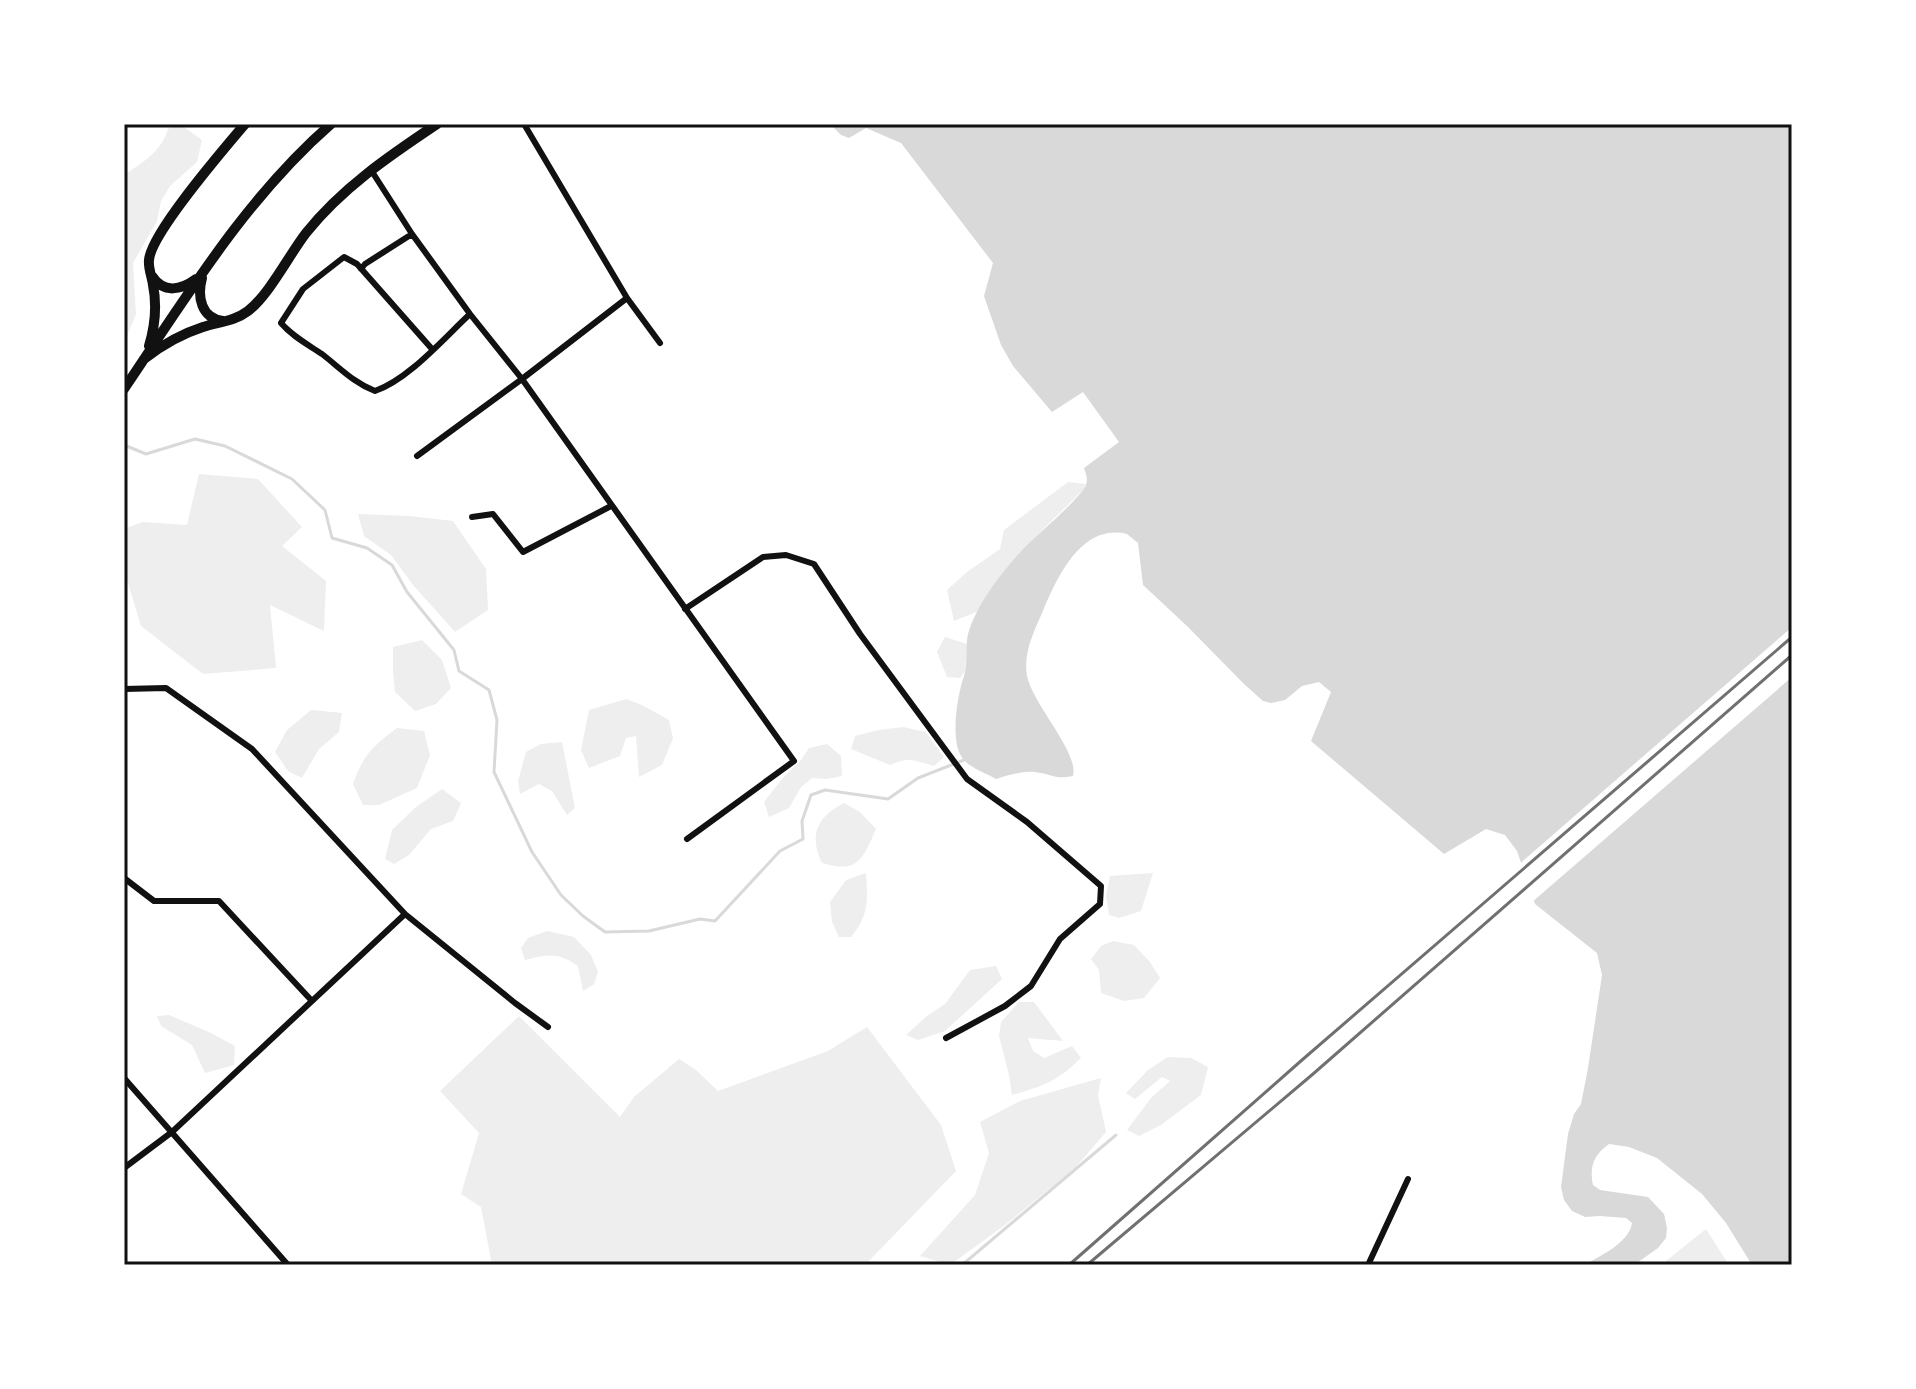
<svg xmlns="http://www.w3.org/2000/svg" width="1916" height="1389" font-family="'DejaVu Sans',sans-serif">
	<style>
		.green { fill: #eee }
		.water { fill: #d9d9d9 }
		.pier { fill: #fff }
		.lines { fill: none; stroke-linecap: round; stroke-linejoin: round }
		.stream { stroke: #d9d9d9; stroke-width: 3 }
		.minor { stroke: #111; stroke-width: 6 }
		.primary { stroke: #111; stroke-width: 10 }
		.rail { stroke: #707070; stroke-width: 3 }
		.neatline { fill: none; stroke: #111; stroke-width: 3 }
	</style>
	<rect width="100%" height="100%" fill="#fff"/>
	<path class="green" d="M 176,124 L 180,124 L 202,140 L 197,162 L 170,186 L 161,201 L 157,221 L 133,263 L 136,314 L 124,343 L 124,175 C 142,163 162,151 168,129 Z
		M 199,474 L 258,479 L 302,527 L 282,546 L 326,581 L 324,631 L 270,605 L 276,668 L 203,674 L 141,626 L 124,570 L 124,529 L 143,522 L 187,525 Z
		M 1068,482 L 1086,484 L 1083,490 L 1027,545 L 1007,568 L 979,611 L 954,621 L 947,590 L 967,572 L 1000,549 L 1004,530 Z
		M 358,514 L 409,516 L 453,521 L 486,569 L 488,610 L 455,632 L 413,585 L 391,555 L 364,536 Z
		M 945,637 L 967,644 L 965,671 L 960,678 L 947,677 L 937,652 Z
		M 422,640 L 442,660 L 451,688 L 436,704 L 415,711 L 395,692 L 393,671 L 393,647 Z
		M 626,699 L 642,705 L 669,720 L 673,738 L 662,765 L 639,777 L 636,736 L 626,738 L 620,756 L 589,768 L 581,750 L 589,710 Z
		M 311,710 L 342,713 L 339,732 L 319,749 L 302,778 L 288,771 L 275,752 L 287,730 Z
		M 903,727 L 926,732 L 944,757 L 934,766 C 916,761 908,756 890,765 L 851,749 L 855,736 L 879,730 Z
		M 397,728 L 424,731 L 430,755 L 417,788 L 379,805 L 363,805 L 353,784 C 363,755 373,746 397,728 Z
		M 562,742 L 575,808 L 567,815 L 552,791 L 539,784 L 520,794 L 518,781 L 526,752 L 541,744 Z
		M 827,744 L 841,756 L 842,776 L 827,779 L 812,778 L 801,787 L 789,808 L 769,817 L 764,802 L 782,779 L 801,760 L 809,748 Z
		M 442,789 L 461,803 L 453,821 L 431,829 L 409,855 L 394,864 L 385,859 L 392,830 L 416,807 Z
		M 844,803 L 860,812 L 876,829 C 863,859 858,874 822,863 C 808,835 818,816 844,803 Z
		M 866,873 C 868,900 869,915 851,937 L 839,937 L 832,922 L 830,902 L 846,880 Z
		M 1153,873 L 1141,911 L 1119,918 L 1109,915 L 1106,896 L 1110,876 Z
		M 547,931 L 574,937 L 591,955 L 598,972 L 594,984 L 583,991 L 578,966 C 559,952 547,954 525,960 L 521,948 L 528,938 Z
		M 1113,941 L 1134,945 L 1150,962 L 1160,978 L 1144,998 L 1124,1001 L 1101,993 L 1099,970 L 1091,959 L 1101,946 Z
		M 996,966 L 1002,979 L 945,1031 L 918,1040 L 906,1035 L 927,1016 L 945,1004 L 970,970 Z
		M 1019,1002 L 1034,1002 L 1063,1041 L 1028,1038 L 1033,1051 L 1044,1058 L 1072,1046 L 1081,1058 C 1059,1080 1042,1087 1012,1095 L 1009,1075 L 999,1036 L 1001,1022 Z
		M 169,1015 L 211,1033 L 235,1046 L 234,1065 L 205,1073 L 192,1045 L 161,1026 L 157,1016 Z
		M 519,1016 L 620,1117 L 634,1097 L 679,1059 L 696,1070 L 718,1091 L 828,1051 L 867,1027 L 941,1125 L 956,1171 L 865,1265 L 492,1265 L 481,1207 L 461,1194 L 479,1133 L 440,1091 Z
		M 1168,1057 L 1191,1058 L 1208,1067 L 1201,1095 L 1161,1125 L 1139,1136 L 1127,1130 L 1151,1098 L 1170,1081 L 1162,1077 L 1135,1099 L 1126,1093 L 1148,1070 Z
		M 1101,1078 L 1098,1095 L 1106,1132 L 1076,1167 L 1005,1225 L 950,1265 L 920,1256 L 975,1195 L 989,1153 L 980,1122 L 1020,1101 Z
		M 1706,1229 L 1729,1265 L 1661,1265 Z"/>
	<path class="water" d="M 830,124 L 1792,124 L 1792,1265 L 1752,1265 L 1726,1223 L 1702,1194 L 1657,1158 L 1629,1147 L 1609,1144 C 1594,1155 1589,1166 1593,1185 L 1600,1190 L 1648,1197 L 1664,1214 L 1667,1228 L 1666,1238 L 1658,1248 L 1634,1265 L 1584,1265 C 1600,1256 1629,1243 1632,1223 L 1626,1218 L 1600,1216 L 1585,1217 L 1572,1211 L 1564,1200 L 1561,1187 L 1568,1134 L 1574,1114 L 1581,1104 L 1588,1068 L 1602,975 L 1597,953 L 1535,904 L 1517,851 L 1505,835 L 1486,829 L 1444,854 L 1311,741 L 1331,692 L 1319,682 L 1302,686 L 1285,700 L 1271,703 L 1263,701 L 1244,684 L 1187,626 L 1143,585 L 1138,543 L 1127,534 C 1081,523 1057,578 1043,611 C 1034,631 1023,653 1027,676 C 1033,705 1079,752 1073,776 C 1055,780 1052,774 1035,772 C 1021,771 1009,775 996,779 C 986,773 972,769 964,760 C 949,744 957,696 964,676 C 968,663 965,648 968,634 C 977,602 1007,565 1030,542 C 1041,532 1082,496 1086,485 C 1088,479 1086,474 1084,468 L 1119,442 L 1083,392 L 1052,412 L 1013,366 L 1001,345 L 984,296 L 993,263 L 901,143 L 866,128 L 849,138 L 841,135 Z"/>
	<path class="pier" d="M 1792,627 L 1792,677 L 1531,903 L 1517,866 Z"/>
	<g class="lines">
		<path class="stream" d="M 124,445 L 146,454 L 195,439 L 225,446 L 292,479 L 325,510 L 332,538 L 367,548 L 392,565 L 407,592 L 454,650 L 459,671 L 489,690 L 497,720 L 494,772 L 532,852 L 561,895 L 583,916 L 605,932 L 649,931 L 700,919 L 715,921 L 780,851 L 803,839 L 802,821 L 811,795 L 825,790 L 888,799 L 918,778 L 964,760 L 966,756
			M 962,1265 L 1116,1135"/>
		<path class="minor" d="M 524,124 L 627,298 L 660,343
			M 371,170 L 412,234 L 470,314 L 522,379 L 794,761 L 687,839
			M 361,269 L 365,264 L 412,234
			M 432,349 L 357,264 L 344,257 L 303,289 L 281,323 C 292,336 307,344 322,354 C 340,368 354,383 375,391 C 409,379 443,339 470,314
			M 417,456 L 522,379 L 627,298
			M 472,517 L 493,514 L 523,552 L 611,506
			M 685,609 L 763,557 L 786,555 L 814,564 L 860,634 L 967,779 L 1027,822 L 1101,886 L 1100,904 L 1060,939 L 1031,986 L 1005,1006 L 946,1038
			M 124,689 L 166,688 L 252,749 L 405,914 L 515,1003 L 548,1027
			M 124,878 L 154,901 L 219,901 L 312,1001
			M 124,1078 L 288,1265
			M 124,1168 L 172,1132 L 405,914
			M 1368,1265 L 1408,1179"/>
		<path class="primary" d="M 152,276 C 164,294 181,290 196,279
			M 202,278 C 197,297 201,318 223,321
			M 149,346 C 155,326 157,305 153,285 C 152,277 148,268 149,260 C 151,233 224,149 245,124
			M 144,359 C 162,345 181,334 203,327 C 218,322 235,321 248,311 C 269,295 289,255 306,233 C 342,188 389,156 437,124
			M 124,389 C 187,296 246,198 331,124"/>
		<path class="rail" d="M 1069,1265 L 1302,1060 L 1792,637
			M 1087,1265 L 1313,1074 L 1792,655"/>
	</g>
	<rect width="1916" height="1389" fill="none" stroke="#ffffff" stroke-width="252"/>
	<rect x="126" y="126" width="1664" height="1137" class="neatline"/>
</svg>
